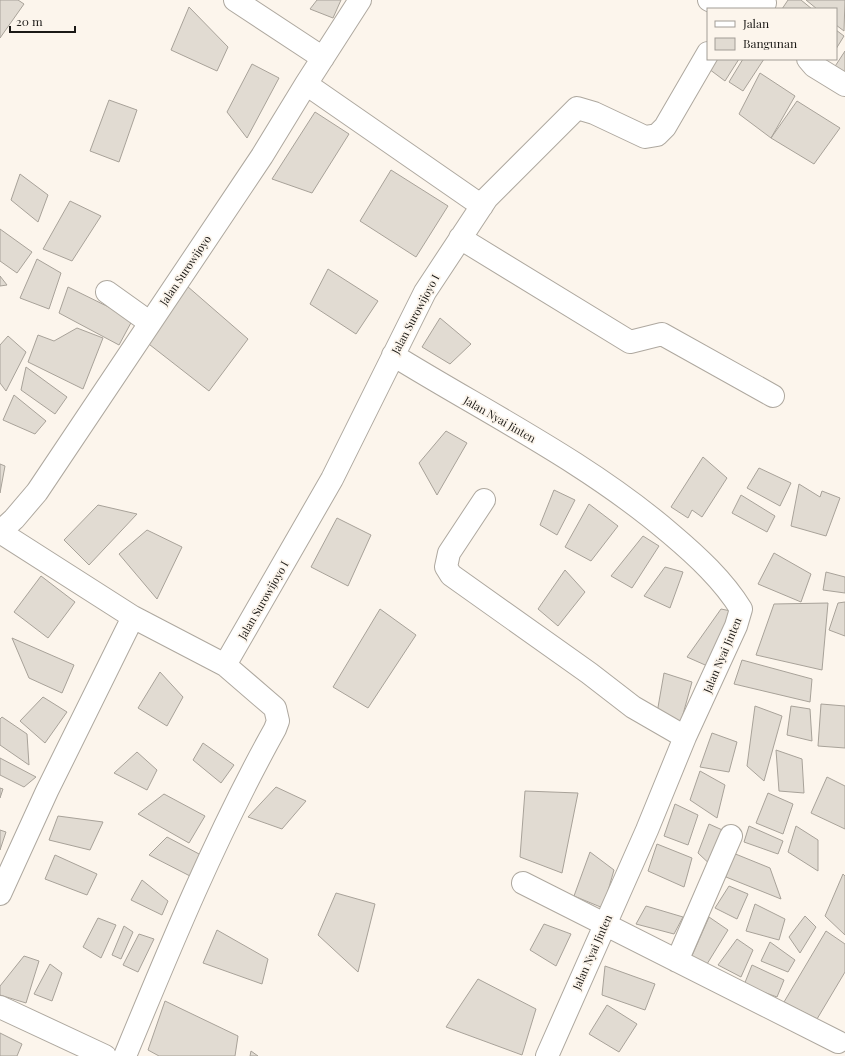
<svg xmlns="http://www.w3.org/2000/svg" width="845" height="1056" font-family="'Playfair Display',serif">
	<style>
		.building { fill: #e1dbd2; stroke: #a8a299 }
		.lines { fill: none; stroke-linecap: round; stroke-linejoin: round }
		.minor-casing { stroke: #aea89f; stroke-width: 24 }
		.minor { stroke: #fff; stroke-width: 22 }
		.labels { text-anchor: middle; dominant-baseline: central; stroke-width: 3.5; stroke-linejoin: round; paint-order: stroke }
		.street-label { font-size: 11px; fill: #1b1916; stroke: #fcf5ec }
	</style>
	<rect width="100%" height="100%" fill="#fcf5ec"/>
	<path class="building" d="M 0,0 L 18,0 L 24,4 L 0,38 Z
		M 317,0 L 341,0 L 333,18 L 310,9 Z
		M 788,0 L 801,0 L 812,9 L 782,9 Z
		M 806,0 L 845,0 L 844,31 L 836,25 L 836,9 L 817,9 Z
		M 189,7 L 228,47 L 217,71 L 171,50 Z
		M 836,30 L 844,36 L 836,49 Z
		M 845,51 L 845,80 L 832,71 Z
		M 714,59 L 739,59 L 725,81 L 709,69 Z
		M 743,59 L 764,59 L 743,91 L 729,82 Z
		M 252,64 L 279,78 L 247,138 L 227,112 Z
		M 760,73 L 795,96 L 771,138 L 739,114 Z
		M 109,100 L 137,110 L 119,162 L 90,151 Z
		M 797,101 L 840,128 L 814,164 L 771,138 Z
		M 315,112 L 349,134 L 312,193 L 272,179 Z
		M 391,170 L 448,206 L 416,257 L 360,221 Z
		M 20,174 L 48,195 L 38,222 L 11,200 Z
		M 70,201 L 101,216 L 72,261 L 43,249 Z
		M 0,229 L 32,252 L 17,273 L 0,261 Z
		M 37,259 L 61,273 L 49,309 L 20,298 Z
		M 328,269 L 378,301 L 356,334 L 310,304 Z
		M 0,276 L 7,285 L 0,286 Z
		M 187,286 L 248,339 L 209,391 L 145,341 Z
		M 68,287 L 133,319 L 119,345 L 59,313 Z
		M 440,318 L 471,344 L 450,364 L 422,347 Z
		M 77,328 L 103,338 L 83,389 L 28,362 L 38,335 L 54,341 Z
		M 8,336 L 26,352 L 6,391 L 0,383 L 0,345 Z
		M 26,367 L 67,397 L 55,414 L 21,390 Z
		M 14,395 L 46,421 L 35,434 L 3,420 Z
		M 446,431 L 467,443 L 437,495 L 419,463 Z
		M 703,457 L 727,478 L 702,517 L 692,510 L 688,518 L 671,507 Z
		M 0,464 L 5,466 L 0,493 Z
		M 759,468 L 791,483 L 780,506 L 747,488 Z
		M 799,484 L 820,497 L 822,491 L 840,498 L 826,536 L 791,526 Z
		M 554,490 L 575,500 L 557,535 L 540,525 Z
		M 741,495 L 775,516 L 767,532 L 732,513 Z
		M 589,504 L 618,526 L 591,561 L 565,547 Z
		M 98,505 L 137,514 L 89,565 L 64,540 Z
		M 337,518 L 371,535 L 348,586 L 311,567 Z
		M 147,530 L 182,547 L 157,599 L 119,554 Z
		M 643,536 L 659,546 L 632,588 L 611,576 Z
		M 774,553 L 811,574 L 801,602 L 758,584 Z
		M 665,567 L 683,572 L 670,608 L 644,596 Z
		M 565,570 L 585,592 L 558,626 L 538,609 Z
		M 826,572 L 845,577 L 845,593 L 823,590 Z
		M 41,576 L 75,602 L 48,638 L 14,612 Z
		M 845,602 L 845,636 L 829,630 L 838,603 Z
		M 828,603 L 822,670 L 756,655 L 774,604 Z
		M 380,609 L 416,635 L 368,708 L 333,687 Z
		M 721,609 L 736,612 L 712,668 L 687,657 Z
		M 12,638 L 74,665 L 62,693 L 29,678 Z
		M 742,660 L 812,679 L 810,702 L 734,684 Z
		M 160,672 L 183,697 L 167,726 L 138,708 Z
		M 664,673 L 692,682 L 680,725 L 657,713 Z
		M 43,697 L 67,712 L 45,743 L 20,721 Z
		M 821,704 L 845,706 L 845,748 L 818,746 Z
		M 755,706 L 782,716 L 764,781 L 747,766 Z
		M 791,706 L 810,709 L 812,741 L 787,735 Z
		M 2,717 L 27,734 L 29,765 L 0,745 L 0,719 Z
		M 712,733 L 737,742 L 729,772 L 700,767 Z
		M 203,743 L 234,765 L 221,783 L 193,760 Z
		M 776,750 L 802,759 L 804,793 L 779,791 Z
		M 137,752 L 157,770 L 147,790 L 114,773 Z
		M 0,758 L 36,777 L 24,787 L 0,775 Z
		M 700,771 L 725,785 L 717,818 L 690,800 Z
		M 827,777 L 845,786 L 845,829 L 811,813 Z
		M 276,787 L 306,801 L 282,829 L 248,817 Z
		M 0,788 L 3,789 L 0,798 Z
		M 525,791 L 578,793 L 562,873 L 520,857 Z
		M 768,793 L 793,804 L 783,834 L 756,823 Z
		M 164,794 L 205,816 L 189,843 L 138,814 Z
		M 675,804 L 698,815 L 688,845 L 664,836 Z
		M 58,816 L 103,822 L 90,850 L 49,840 Z
		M 709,824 L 729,833 L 715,869 L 698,853 Z
		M 749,826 L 783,841 L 778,854 L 744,842 Z
		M 796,826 L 818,840 L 818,871 L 788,852 Z
		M 0,830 L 6,832 L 0,850 Z
		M 167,837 L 201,855 L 190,876 L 149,855 Z
		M 657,844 L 692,858 L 684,887 L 648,871 Z
		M 590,852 L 614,870 L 603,908 L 574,896 Z
		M 733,853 L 770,868 L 781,899 L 726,877 Z
		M 55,855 L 97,874 L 87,895 L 45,879 Z
		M 843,874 L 845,876 L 845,935 L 825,916 Z
		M 142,880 L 168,901 L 162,915 L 131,900 Z
		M 729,886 L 748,894 L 737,919 L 715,908 Z
		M 336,893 L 375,904 L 358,972 L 318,935 Z
		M 755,904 L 785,919 L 779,940 L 746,931 Z
		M 646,906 L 683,917 L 674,934 L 636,924 Z
		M 805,916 L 816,927 L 800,953 L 789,937 Z
		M 709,917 L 728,930 L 707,964 L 691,958 Z
		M 98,918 L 116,925 L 101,958 L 83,947 Z
		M 544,924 L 571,934 L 556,966 L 530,950 Z
		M 124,926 L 133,932 L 121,959 L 112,955 Z
		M 217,930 L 268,959 L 262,984 L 203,963 Z
		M 826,931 L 845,944 L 845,972 L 817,1019 L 784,1002 Z
		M 139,934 L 154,939 L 138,972 L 123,965 Z
		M 737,939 L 753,950 L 741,977 L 718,965 Z
		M 770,942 L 795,960 L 788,972 L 761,961 Z
		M 24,956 L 39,961 L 26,1003 L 0,995 L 0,986 Z
		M 50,964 L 62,973 L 52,1001 L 34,994 Z
		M 752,965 L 784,980 L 777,997 L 744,985 Z
		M 605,966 L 655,984 L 645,1010 L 602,995 Z
		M 478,979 L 536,1009 L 522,1055 L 446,1027 Z
		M 165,1001 L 238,1036 L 235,1056 L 159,1056 L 148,1050 Z
		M 607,1005 L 637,1024 L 619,1052 L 589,1034 Z
		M 0,1033 L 22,1044 L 17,1056 L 0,1056 Z
		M 251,1051 L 258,1056 L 250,1056 Z"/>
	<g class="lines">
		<g class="minor-casing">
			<path id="minor" d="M 235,0 L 323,58
				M 709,0 L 728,9
				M 741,9 L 765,3
				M 808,59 L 814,66 L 845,85
				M 306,84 L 482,206
				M 460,238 L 630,342 L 662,334 L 773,396
				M 107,292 L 149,322
				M 393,355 C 487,413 587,462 671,534 C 697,556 723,580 741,609 L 736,626 L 685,737 L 647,830 L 547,1056
				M 484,500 L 449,553 L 446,567 L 451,575 L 589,673 L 633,707 L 685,737
				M 0,532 L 133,617 L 225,665 L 275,708 L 278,721 L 275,729 C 217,833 170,947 125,1056
				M 0,532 L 14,519 L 37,492 L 262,156 L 306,84 L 360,0
				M 225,665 L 332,479 L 425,292 L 487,198 L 577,108 L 594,113 L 645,137 L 657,135 L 665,127 L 708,53
				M 523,883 L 838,1042
				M 0,894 L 47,791 L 133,617
				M 677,961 L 731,836
				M 0,1007 L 105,1056"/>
		</g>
		<use href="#minor" class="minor"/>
	</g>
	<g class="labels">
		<g class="street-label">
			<text transform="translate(185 270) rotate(-56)">Jalan Surowijoyo</text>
			<text transform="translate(415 314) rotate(-62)">Jalan Surowijoyo I</text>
			<text transform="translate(500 419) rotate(30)">Jalan Nyai Jinten</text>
			<text transform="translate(263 600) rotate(-60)">Jalan Surowijoyo I</text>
			<text transform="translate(722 655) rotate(-67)">Jalan Nyai Jinten</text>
			<text transform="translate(592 952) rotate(-66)">Jalan Nyai Jinten</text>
		</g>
	</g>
	<rect x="707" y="8" width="130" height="52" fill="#fcf5ec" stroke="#a29d96"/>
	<rect x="715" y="21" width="20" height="6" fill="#ffffff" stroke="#a29d96"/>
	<text x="743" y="28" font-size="12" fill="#1b1916">Jalan</text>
	<rect x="715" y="38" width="20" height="12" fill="#e1dbd2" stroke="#a29d96"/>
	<text x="743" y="48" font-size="12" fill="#1b1916">Bangunan</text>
	<path d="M10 26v6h65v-6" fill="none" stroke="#1b1916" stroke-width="2"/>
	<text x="16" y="26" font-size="12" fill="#1b1916" stroke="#fcf5ec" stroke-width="3" paint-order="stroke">20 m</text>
</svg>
